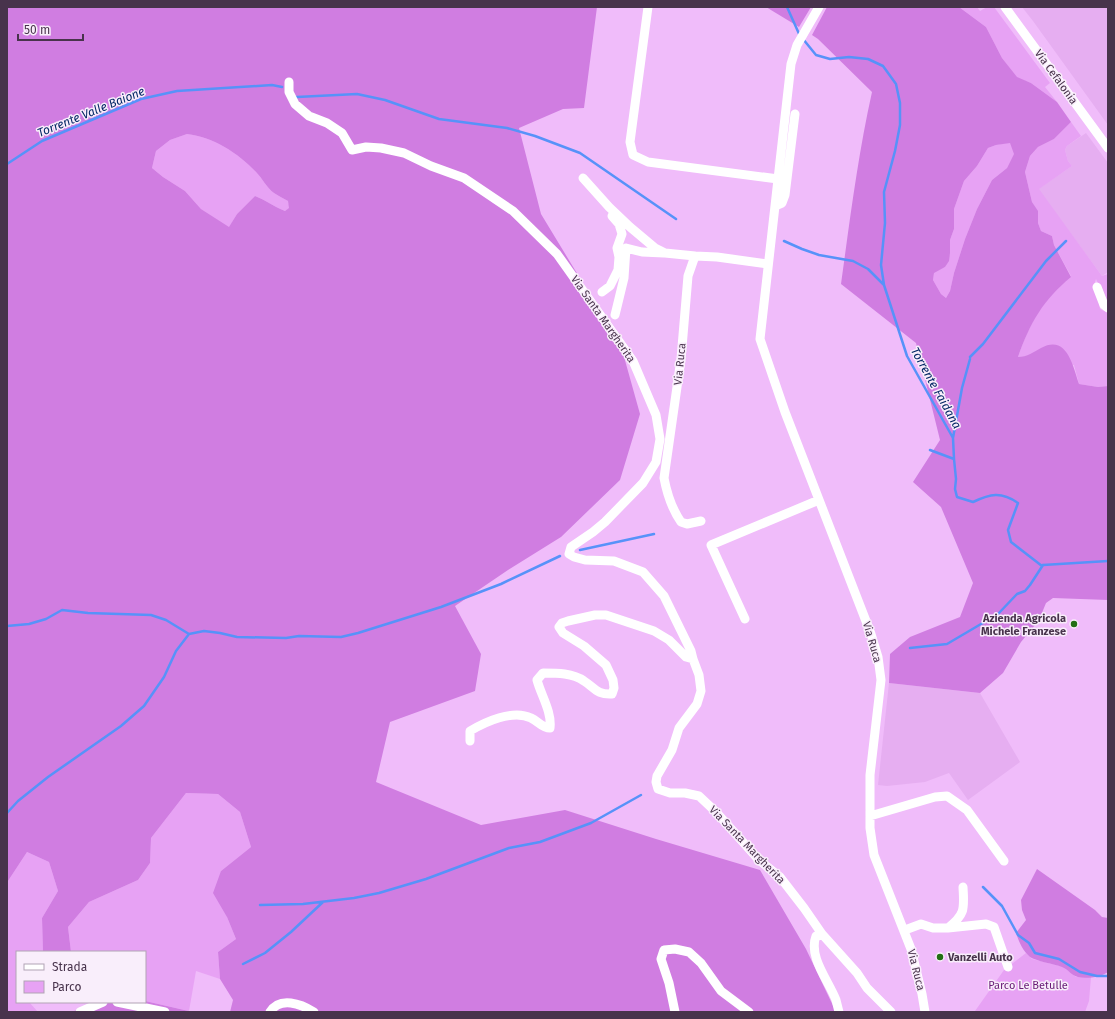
<svg xmlns="http://www.w3.org/2000/svg" width="1115" height="1019" font-family="'Fira Sans',sans-serif">
	<style>
		.built { fill: #e6aef1 }
		.green { fill: #e7a2f4 }
		.forest { fill: #d07de1; fill-rule: evenodd }
		.lines { fill: none; stroke-linecap: round; stroke-linejoin: round }
		.stream { stroke: #5792f9; stroke-width: 2.5 }
		.minor { stroke: #fff; stroke-width: 9 }
		.poi-dot { fill: #226f13; stroke: #f9eefb; stroke-width: 1.5 }
		.labels { text-anchor: middle; dominant-baseline: central; stroke-width: 3; stroke-linejoin: round; paint-order: stroke }
		.street-label { font-size: 11px; fill: #48334c; stroke: #f9eefb }
		.poi-label { font-size: 11px; font-weight: bold; fill: #48334c; stroke: #f9eefb; text-anchor: end }
		.park-label { font-size: 11px; fill: #681b76; stroke: #f9eefb }
		.water-label { font-size: 12px; font-style: italic; fill: #052866; stroke: #f9eefb }
	</style>
	<rect width="100%" height="100%" fill="#f0bcfa"/>
	<path class="built" d="M 1022,7 L 1108,7 L 1108,125 L 1033,21 Z
		M 1086,133 L 1108,163 L 1108,272 L 1102,276 L 1038,189 L 1072,166 L 1068,161 L 1065,150 L 1067,146 Z
		M 889,683 L 980,693 L 1020,762 L 968,800 L 949,773 L 925,782 L 887,786 L 878,785 Z"/>
	<path class="green" d="M 959,7 L 977,7 L 980,11 L 987,7 L 994,7 L 1050,83 L 1045,87 L 1057,102 L 1031,83 L 1017,78 L 1002,58 L 986,27 Z
		M 1071,122 L 1081,136 L 1067,146 L 1065,150 L 1068,161 L 1072,166 L 1039,189 L 1102,276 L 1108,274 L 1108,305 L 1096,279 L 1093,288 L 1098,297 L 1100,309 L 1108,313 L 1108,386 L 1098,387 L 1079,384 L 1074,365 L 1025,357 L 1018,357 C 1030,322 1042,301 1071,276 L 1054,245 L 1052,236 L 1041,231 L 1038,223 L 1037,211 L 1032,202 L 1025,172 L 1030,156 L 1038,147 L 1054,139 Z
		M 187,134 C 213,137 238,153 256,172 C 262,178 267,188 274,193 C 278,196 283,198 288,201 L 290,208 L 285,211 C 274,207 266,200 255,196 L 237,214 L 229,228 L 201,209 L 185,191 L 163,177 L 152,168 L 156,151 L 170,140 Z
		M 1010,142 L 1015,153 L 1007,168 L 992,180 L 977,209 L 965,239 L 954,273 L 950,291 L 946,298 L 941,294 L 933,280 L 934,272 L 945,267 L 950,253 L 950,240 L 954,229 L 954,209 L 964,181 L 977,166 L 988,148 L 996,145 Z
		M 186,793 L 218,794 L 240,812 L 251,847 L 221,871 L 227,917 L 236,939 L 218,952 L 220,979 L 196,971 L 189,1011 L 145,1001 L 145,952 L 71,952 L 68,927 L 89,902 L 138,880 L 150,863 L 151,838 Z
		M 27,852 L 49,862 L 58,891 L 42,918 L 43,952 L 17,952 L 17,1002 L 29,1002 L 38,1012 L 7,1012 L 7,897 L 8,881 Z
		M 1026,953 L 1032,959 L 1064,967 L 1076,977 L 1091,977 L 1089,1001 L 1085,1012 L 977,1012 L 975,1011 L 1004,970 Z"/>
	<path class="forest" d="M 7,7 L 597,7 L 584,108 L 563,109 L 519,128 L 541,214 L 621,346 L 640,414 L 620,480 L 561,537 L 508,570 L 455,606 L 481,654 L 475,691 L 390,722 L 376,782 L 481,825 L 565,810 L 656,839 L 760,870 L 806,949 L 836,1012 L 230,1012 L 233,1000 L 220,979 L 218,952 L 236,939 L 227,917 L 213,893 L 221,871 L 251,847 L 240,812 L 218,794 L 186,793 L 151,838 L 150,863 L 138,880 L 89,902 L 68,927 L 71,952 L 43,952 L 42,918 L 58,891 L 49,862 L 27,852 L 8,881 L 7,897 ZM 187,134 C 213,137 238,153 256,172 C 262,178 267,188 274,193 C 278,196 283,198 288,201 L 289,208 L 285,211 C 274,207 266,200 255,196 L 237,214 L 229,227 L 201,209 L 185,191 L 163,177 L 152,168 L 156,151 L 170,140 Z
		M 766,7 L 811,7 L 799,27 Z
		M 827,7 L 959,7 L 986,27 L 1002,58 L 1017,77 L 1031,83 L 1057,102 L 1071,122 L 1054,139 L 1038,147 L 1030,156 L 1025,172 L 1032,202 L 1038,211 L 1038,223 L 1041,231 L 1052,236 L 1054,245 L 1071,277 C 1043,300 1030,323 1018,357 C 1027,357 1034,352 1041,348 C 1067,334 1073,366 1079,384 L 1098,387 L 1108,386 L 1108,600 L 1053,598 L 1046,603 L 1039,620 L 1021,642 L 1003,673 L 980,693 L 889,683 L 890,654 L 910,637 L 960,617 L 973,583 L 941,507 L 913,482 L 940,440 L 916,343 L 841,284 C 850,219 858,155 872,92 L 818,39 L 812,35 ZM 1010,143 L 1014,154 L 1007,168 L 992,180 L 977,209 L 965,239 L 954,273 L 950,291 L 946,298 L 941,294 L 933,280 L 934,273 L 945,267 L 949,261 L 950,253 L 950,240 L 954,229 L 954,209 L 964,181 L 977,166 L 988,148 L 996,145 Z
		M 1037,869 L 1095,910 L 1102,917 L 1108,918 L 1108,972 C 1101,977 1087,979 1078,977 C 1072,976 1068,969 1062,967 C 1054,964 1036,961 1030,957 C 1023,951 1019,942 1016,933 L 1026,920 L 1022,910 L 1021,900 Z
		M 145,1001 L 193,1012 L 72,1012 L 95,1002 Z"/>
	<g class="lines">
		<path class="stream" d="M 787,7 L 800,36
			M 803,39 L 816,55 L 830,59 L 849,57 L 868,59 L 883,66 L 896,84 L 900,103 L 900,125 L 895,151 L 884,192 L 885,223 L 881,265 L 884,285 L 907,356 L 953,438 L 954,459 L 956,479 L 955,489 L 957,497 L 973,502 C 990,494 1001,491 1018,503 L 1008,530 L 1011,542 L 1042,566 L 1043,565 L 1108,561
			M 297,97 L 357,94 L 385,100 L 439,119 L 507,128 L 535,136 L 580,153 L 676,219
			M 7,164 L 42,141 L 141,99 L 177,91 L 272,85 L 282,87
			M 784,241 L 802,249 L 819,255 L 853,261 L 868,269 L 884,285
			M 970,357 L 983,344 L 1046,261 L 1066,241
			M 953,438 L 962,388 L 970,359
			M 930,450 L 954,459
			M 580,550 L 654,534
			M 7,626 L 29,624 L 46,619 L 62,610 L 88,613 L 151,615 L 166,620 L 189,634 L 204,631 L 220,633 L 237,637 L 286,638 L 299,636 L 341,637 L 358,633 L 441,607 L 501,584 L 560,556
			M 910,648 L 947,644 L 998,614 L 1017,594 L 1025,591 L 1030,585 L 1043,565
			M 7,813 L 18,801 L 48,777 L 121,726 L 144,706 L 164,677 L 176,651 L 189,634
			M 983,887 L 1002,906 L 1018,935 L 1029,943 L 1035,953 L 1059,959 L 1080,972 L 1097,976 L 1108,976
			M 260,905 L 303,904 L 354,898 L 379,893 L 426,879 L 509,848 L 540,842 L 591,823 L 641,795
			M 243,964 L 265,953 L 291,932 L 323,902"/>
		<path class="minor" d="M 648,7 L 630,142 L 633,155 L 648,162 L 778,179
			M 819,7 L 797,45 L 791,64 L 760,339 L 785,412 L 871,634 L 878,657 L 881,680 L 870,775 L 870,828 L 874,855 L 911,949 L 922,994 L 925,1012
			M 1005,7 L 1108,148
			M 289,82 L 289,92 L 295,104 L 309,116 L 327,123 L 342,133 L 352,150 L 366,147 L 381,148 L 404,153 L 431,166 L 464,178 L 513,211 L 557,254 L 633,361 L 656,415 L 660,439 L 656,462 L 643,483 L 605,522 L 593,532 L 571,547 L 569,554 L 574,557 L 585,560 L 614,561 L 643,572 L 664,596 L 691,651 L 693,659 L 699,675 L 701,691 L 697,704 L 679,728 L 672,750 L 657,776 L 656,782 L 658,789 L 670,793 L 685,793 L 699,796 L 716,812 L 759,860 L 780,877 L 804,908 L 822,934 L 857,973 L 867,988 L 891,1012
			M 583,178 L 609,207 L 630,227 L 655,248 L 665,253 L 695,256
			M 775,206 L 782,203 L 785,195 L 795,114
			M 1097,287 L 1104,305 L 1108,308
			M 602,292 L 610,286 L 618,270 L 619,257 L 617,248 L 622,234 L 619,224 L 612,216
			M 615,315 L 624,278 L 626,248 L 642,252 L 664,253
			M 701,521 L 687,524 L 681,522 C 672,509 667,494 664,478 L 681,359 L 688,276 L 695,256 L 717,257 L 768,264
			M 745,619 L 711,545 L 819,500
			M 470,741 L 470,731 C 485,722 513,709 531,718 C 538,721 542,728 550,728 C 552,712 541,695 537,680 L 543,673 C 557,673 573,673 584,681 C 595,688 597,695 612,694 L 614,688 L 613,680 L 606,665 L 584,646 L 563,633 L 559,627 L 562,623 L 568,621 L 595,615 L 606,615 L 654,631 L 669,640 L 686,657 L 693,659
			M 870,816 L 935,797 L 947,796 L 967,810 L 1004,861
			M 948,928 L 986,924 L 994,927 L 1008,967
			M 905,930 L 921,924 L 933,928 L 948,928 C 966,914 964,908 963,887
			M 822,934 L 816,936 C 808,957 829,981 836,1000 C 837,1004 838,1008 839,1012
			M 117,1002 L 165,1012
			M 80,1012 L 103,1002
			M 270,1012 C 280,996 301,1004 314,1012
			M 675,1012 L 669,983 L 661,959 L 664,950 L 675,949 L 689,952 L 701,963 L 721,991 L 749,1012"/>
	</g>
	<g class="poi-dot">
		<circle cx="1074" cy="624" r="4"/>
		<circle cx="940" cy="957" r="4"/>
	</g>
	<g class="labels">
		<g class="street-label">
			<text transform="translate(1056 77) rotate(54)">Via Cefalonia</text>
			<text transform="translate(603 319) rotate(55)">Via Santa Margherita</text>
			<text transform="translate(680 364) rotate(-84)">Via Ruca</text>
			<text transform="translate(872 642) rotate(74)">Via Ruca</text>
			<text transform="translate(747 845) rotate(46)">Via Santa Margherita</text>
			<text transform="translate(916 970) rotate(76)">Via Ruca</text>
		</g>
		<g class="poi-label">
			<text x="1066" y="618">Azienda Agricola<tspan x="1066" dy="13">Michele Franzese</tspan></text>
			<text x="948" y="957" text-anchor="start">Vanzelli Auto</text>
		</g>
		<g class="park-label">
			<text x="1028" y="985">Parco Le Betulle</text>
		</g>
		<g class="water-label">
			<text transform="translate(91 112) rotate(-22)">Torrente Valle Baione</text>
			<text transform="translate(936 388) rotate(61)">Torrente Faidana</text>
		</g>
	</g>
	<rect width="1115" height="1019" fill="none" stroke="#48334c" stroke-width="16"/>
	<rect x="16" y="951" width="130" height="52" fill="#f9eefb" stroke="#b2a3b5"/>
	<rect x="24" y="964" width="20" height="6" fill="#ffffff" stroke="#b2a3b5"/>
	<text x="52" y="971" font-size="12" fill="#48334c">Strada</text>
	<rect x="24" y="981" width="20" height="12" fill="#e7a2f4" stroke="#b2a3b5"/>
	<text x="52" y="991" font-size="12" fill="#48334c">Parco</text>
	<path d="M18 34v6h65v-6" fill="none" stroke="#48334c" stroke-width="2"/>
	<text x="24" y="34" font-size="12" fill="#48334c" stroke="#f9eefb" stroke-width="3" paint-order="stroke">50 m</text>
</svg>
